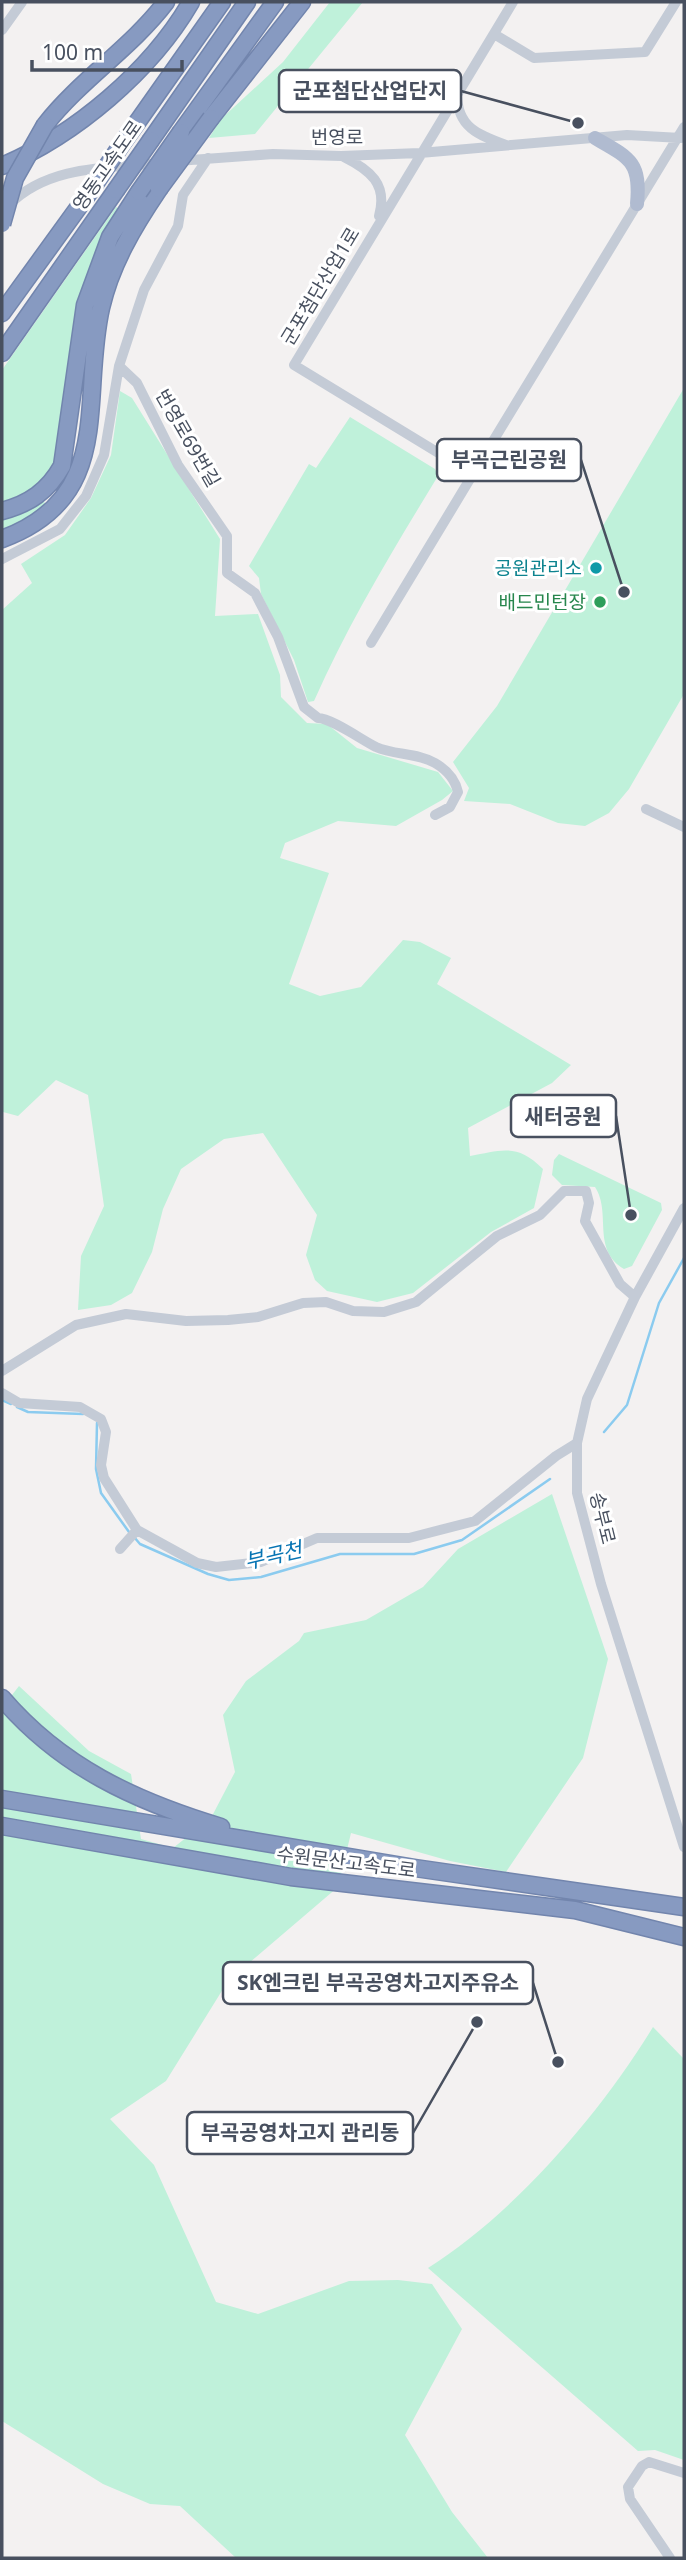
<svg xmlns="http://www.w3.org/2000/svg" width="686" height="2560" font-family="'Noto Sans','Noto Sans KR',sans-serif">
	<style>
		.green { fill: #bff1da }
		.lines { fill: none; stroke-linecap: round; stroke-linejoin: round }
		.stream { stroke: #8bcbef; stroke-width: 2.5 }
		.highway-casing { stroke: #7285ad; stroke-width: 19 }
		.minor { stroke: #c4cbd6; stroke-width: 10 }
		.major { stroke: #b0bbd0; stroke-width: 14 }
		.highway { stroke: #879ac1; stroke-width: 16 }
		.highway-bridge-casing { stroke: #7285ad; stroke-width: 19; stroke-linecap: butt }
		.highway-bridge { stroke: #879ac1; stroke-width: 16 }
		.culture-dot { fill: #0f9aa8; stroke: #fff; stroke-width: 2.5 }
		.leisure-dot { fill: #2e9e5b; stroke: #fff; stroke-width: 2.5 }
		.labels { text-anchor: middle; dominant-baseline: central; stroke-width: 6; stroke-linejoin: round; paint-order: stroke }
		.street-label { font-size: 19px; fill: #48505f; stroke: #fff }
		.culture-label { font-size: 19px; fill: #0d838f; stroke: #fff; text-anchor: end }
		.leisure-label { font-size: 19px; fill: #27864d; stroke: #fff; text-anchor: end }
		.water-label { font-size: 21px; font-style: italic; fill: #0774b3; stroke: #fff }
		.leader { fill: none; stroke: #48505f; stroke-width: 2.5 }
		.callout-dot { fill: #48505f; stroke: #fff; stroke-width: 2.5 }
		.callout { fill: #fff; stroke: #48505f; stroke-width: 2.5 }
		.callout-label { font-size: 21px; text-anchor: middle; font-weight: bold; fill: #48505f }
	</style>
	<rect width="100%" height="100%" fill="#f3f1f1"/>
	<path class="green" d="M 330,2 L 363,2 L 255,134 L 209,138 L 221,119 L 283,62 Z
		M 116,207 L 119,209 L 102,242 L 60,448 C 49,480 31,491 2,505 L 2,370 Z
		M 684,388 L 684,694 L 629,789 L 609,813 L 585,826 L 558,823 L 510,804 L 464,801 L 469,788 L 453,762 L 497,706 Z
		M 120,391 L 132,398 L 220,539 L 215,616 L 258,614 L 280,675 L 281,697 L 307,723 L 327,724 L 357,748 L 438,772 L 453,791 L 442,800 L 396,826 L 338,821 L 285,843 L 280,858 L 329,873 L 289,984 L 320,996 L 361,987 L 403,940 L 420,942 L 451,958 L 437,984 L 571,1065 L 552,1083 L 468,1128 L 470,1156 C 502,1150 517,1143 543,1169 L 534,1208 L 491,1232 L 413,1293 L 377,1302 L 327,1291 L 315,1280 L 306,1255 L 317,1215 L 263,1133 L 224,1139 L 181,1169 L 163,1209 L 152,1252 L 132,1293 L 111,1305 L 78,1310 L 81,1256 L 104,1206 L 88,1095 L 56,1080 L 18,1116 L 3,1112 L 2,1114 L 2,610 L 32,583 L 21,564 L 65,535 L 91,498 L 111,455 Z
		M 350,417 L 435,469 L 438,476 C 393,550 349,622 314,701 L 308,702 L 294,660 L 261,594 L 259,578 L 249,566 L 309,464 L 316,468 Z
		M 41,499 L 46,504 L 30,517 L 2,531 L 2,517 Z
		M 559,1154 L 661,1203 L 662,1210 L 632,1266 L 624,1269 C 591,1249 612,1213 595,1187 L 562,1185 L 552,1175 L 554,1160 Z
		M 552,1494 L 608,1659 L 583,1758 L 506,1872 L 450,1861 L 351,1833 L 338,1887 L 228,1981 L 166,2081 L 110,2119 L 154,2165 L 216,2302 L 258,2314 L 349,2281 L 398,2280 L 432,2284 L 462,2329 L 405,2435 L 452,2512 L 488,2558 L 236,2558 L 180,2506 L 150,2504 L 103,2484 L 2,2421 L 2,1696 L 12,1695 L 19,1686 L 89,1751 L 131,1774 L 141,1839 L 173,1848 L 211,1818 L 235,1772 L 223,1715 L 246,1681 L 299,1641 L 304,1633 L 366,1620 L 423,1587 L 458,1549 Z
		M 653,2027 L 684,2059 L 684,2460 L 655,2450 L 638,2451 L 428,2268 C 514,2214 600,2114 653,2027 Z"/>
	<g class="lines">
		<path class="stream" d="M 2,1400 L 11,1404
			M 17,1407 L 28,1412 L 83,1414
			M 97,1423 L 96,1469 L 101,1493 L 129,1532
			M 604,1432 L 627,1405 L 659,1303 L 684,1258
			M 134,1537 L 140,1544 L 208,1574 L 229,1580 L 261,1577 L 340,1554 L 414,1554 L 462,1540 L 550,1479"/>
		<g class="highway-casing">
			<path id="highway" d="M 211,118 L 302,2
				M 45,125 C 81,79 131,48 166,2
				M 181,132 L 275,2
				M 151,140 L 247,2
				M 124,141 L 222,2
				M 2,166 C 75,135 151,71 191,2
				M 2,313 L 91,190
				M 2,353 L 116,190
				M 2,511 C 29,504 48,491 62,466 L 85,305 L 110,237 L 139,192
				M 2,539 C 116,497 80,400 101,308 C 111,264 134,226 159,189
				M 2,1698 C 61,1767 135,1801 221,1827
				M 2,1799 L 415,1868 L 684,1907
				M 2,1826 L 291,1877 L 575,1910 L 684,1937"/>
		</g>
		<path class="minor" d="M 513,2 L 294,365 L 473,474 L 684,127
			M 2,30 L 22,2
			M 494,34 L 534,58 L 645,52 L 676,2
			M 457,94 C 457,127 478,135 506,145
			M 344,157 C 370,170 388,184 379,216
			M 177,161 L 273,154 L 341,156 L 420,153 L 627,135 L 681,138
			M 9,205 C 48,165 109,168 161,163
			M 119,366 L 137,383 L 178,465 L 227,536 L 227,573 L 255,593 L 278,637 L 304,707 L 318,718 C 331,718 362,740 376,747 C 394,755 418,753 435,763 C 447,770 455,779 458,792 L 450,807 L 435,815
			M 2,559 L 60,529 L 86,496 L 104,455 L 119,366 L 144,290 L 178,226 L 183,195 L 208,158
			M 371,643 L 473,474
			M 646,809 L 684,827
			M 684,1208 L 635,1297 L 587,1399 L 577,1443 L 577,1493 L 601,1584 L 684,1847
			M 2,1371 L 76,1325 L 126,1314 L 186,1321 L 228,1320 L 258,1317 L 303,1303 L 326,1302 L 353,1311 L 384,1312 L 416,1302 L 497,1236 L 540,1215 L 564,1191 L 586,1191 L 589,1203 L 585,1221 L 620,1284 L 635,1297
			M 2,1393 L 19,1403 L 80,1407 L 101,1419 L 106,1432 L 101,1465 L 104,1478 L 137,1530 L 197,1563 L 216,1567 L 261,1562 L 317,1538 L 409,1538 L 475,1521 L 556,1456 L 577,1443
			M 120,1549 L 137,1530
			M 670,2558 L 630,2499 L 628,2487 L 642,2466 L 649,2462 L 684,2473"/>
		<path class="major" d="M 595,138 C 630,158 641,162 637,204"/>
		<use href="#highway" class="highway"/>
		<g class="highway-bridge-casing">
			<path id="highway-bridge" d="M 159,189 L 211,118
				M 91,190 L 124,141
				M 116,190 L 151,140
				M 139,192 L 181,132
				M 2,224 L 15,178 L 45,125"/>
		</g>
		<use href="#highway-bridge" class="highway-bridge"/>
	</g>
	<circle class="culture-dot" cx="596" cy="568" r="7"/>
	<circle class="leisure-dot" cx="600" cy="602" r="7"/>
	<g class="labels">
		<g class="street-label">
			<text x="337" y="137">번영로</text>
			<text transform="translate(107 165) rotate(-55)">영동고속도로</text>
			<text transform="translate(320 286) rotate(-59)">군포첨단산업1로</text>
			<text transform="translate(188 438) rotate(60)">번영로69번길</text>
			<text transform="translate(603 1518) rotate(76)">송부로</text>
			<text transform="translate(346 1862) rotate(7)">수원문산고속도로</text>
		</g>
		<g class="culture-label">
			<text x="582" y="568">공원관리소</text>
		</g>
		<g class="leisure-label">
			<text x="586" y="602">배드민턴장</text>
		</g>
		<g class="water-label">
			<text transform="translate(273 1555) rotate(-13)">부곡천</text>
		</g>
	</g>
	<path class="leader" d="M578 123L461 91M624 592L581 460M631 1215L616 1116M558 2062L533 1983M477 2022L413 2133"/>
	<g class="callout-dot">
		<circle cx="578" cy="123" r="7"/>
		<circle cx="624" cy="592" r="7"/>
		<circle cx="631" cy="1215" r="7"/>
		<circle cx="558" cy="2062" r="7"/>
		<circle cx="477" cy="2022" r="7"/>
	</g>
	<g class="callout">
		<rect x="279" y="70" width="182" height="42" rx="7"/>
		<rect x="437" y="439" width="144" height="42" rx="7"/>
		<rect x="511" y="1095" width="105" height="42" rx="7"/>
		<rect x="223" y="1962" width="310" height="42" rx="7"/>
		<rect x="187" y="2112" width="226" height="42" rx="7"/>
	</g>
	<g class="callout-label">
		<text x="370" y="98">군포첨단산업단지</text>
		<text x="509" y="467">부곡근린공원</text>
		<text x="563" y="1124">새터공원</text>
		<text x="378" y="1990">SK엔크린 부곡공영차고지주유소</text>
		<text x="300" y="2140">부곡공영차고지 관리동</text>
	</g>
	<rect width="686" height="2560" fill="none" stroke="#48505f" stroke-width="7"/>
	<path d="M32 60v10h150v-10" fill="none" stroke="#48505f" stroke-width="3.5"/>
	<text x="42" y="60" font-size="21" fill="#48505f" stroke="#ffffff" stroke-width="5" paint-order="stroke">100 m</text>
</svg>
